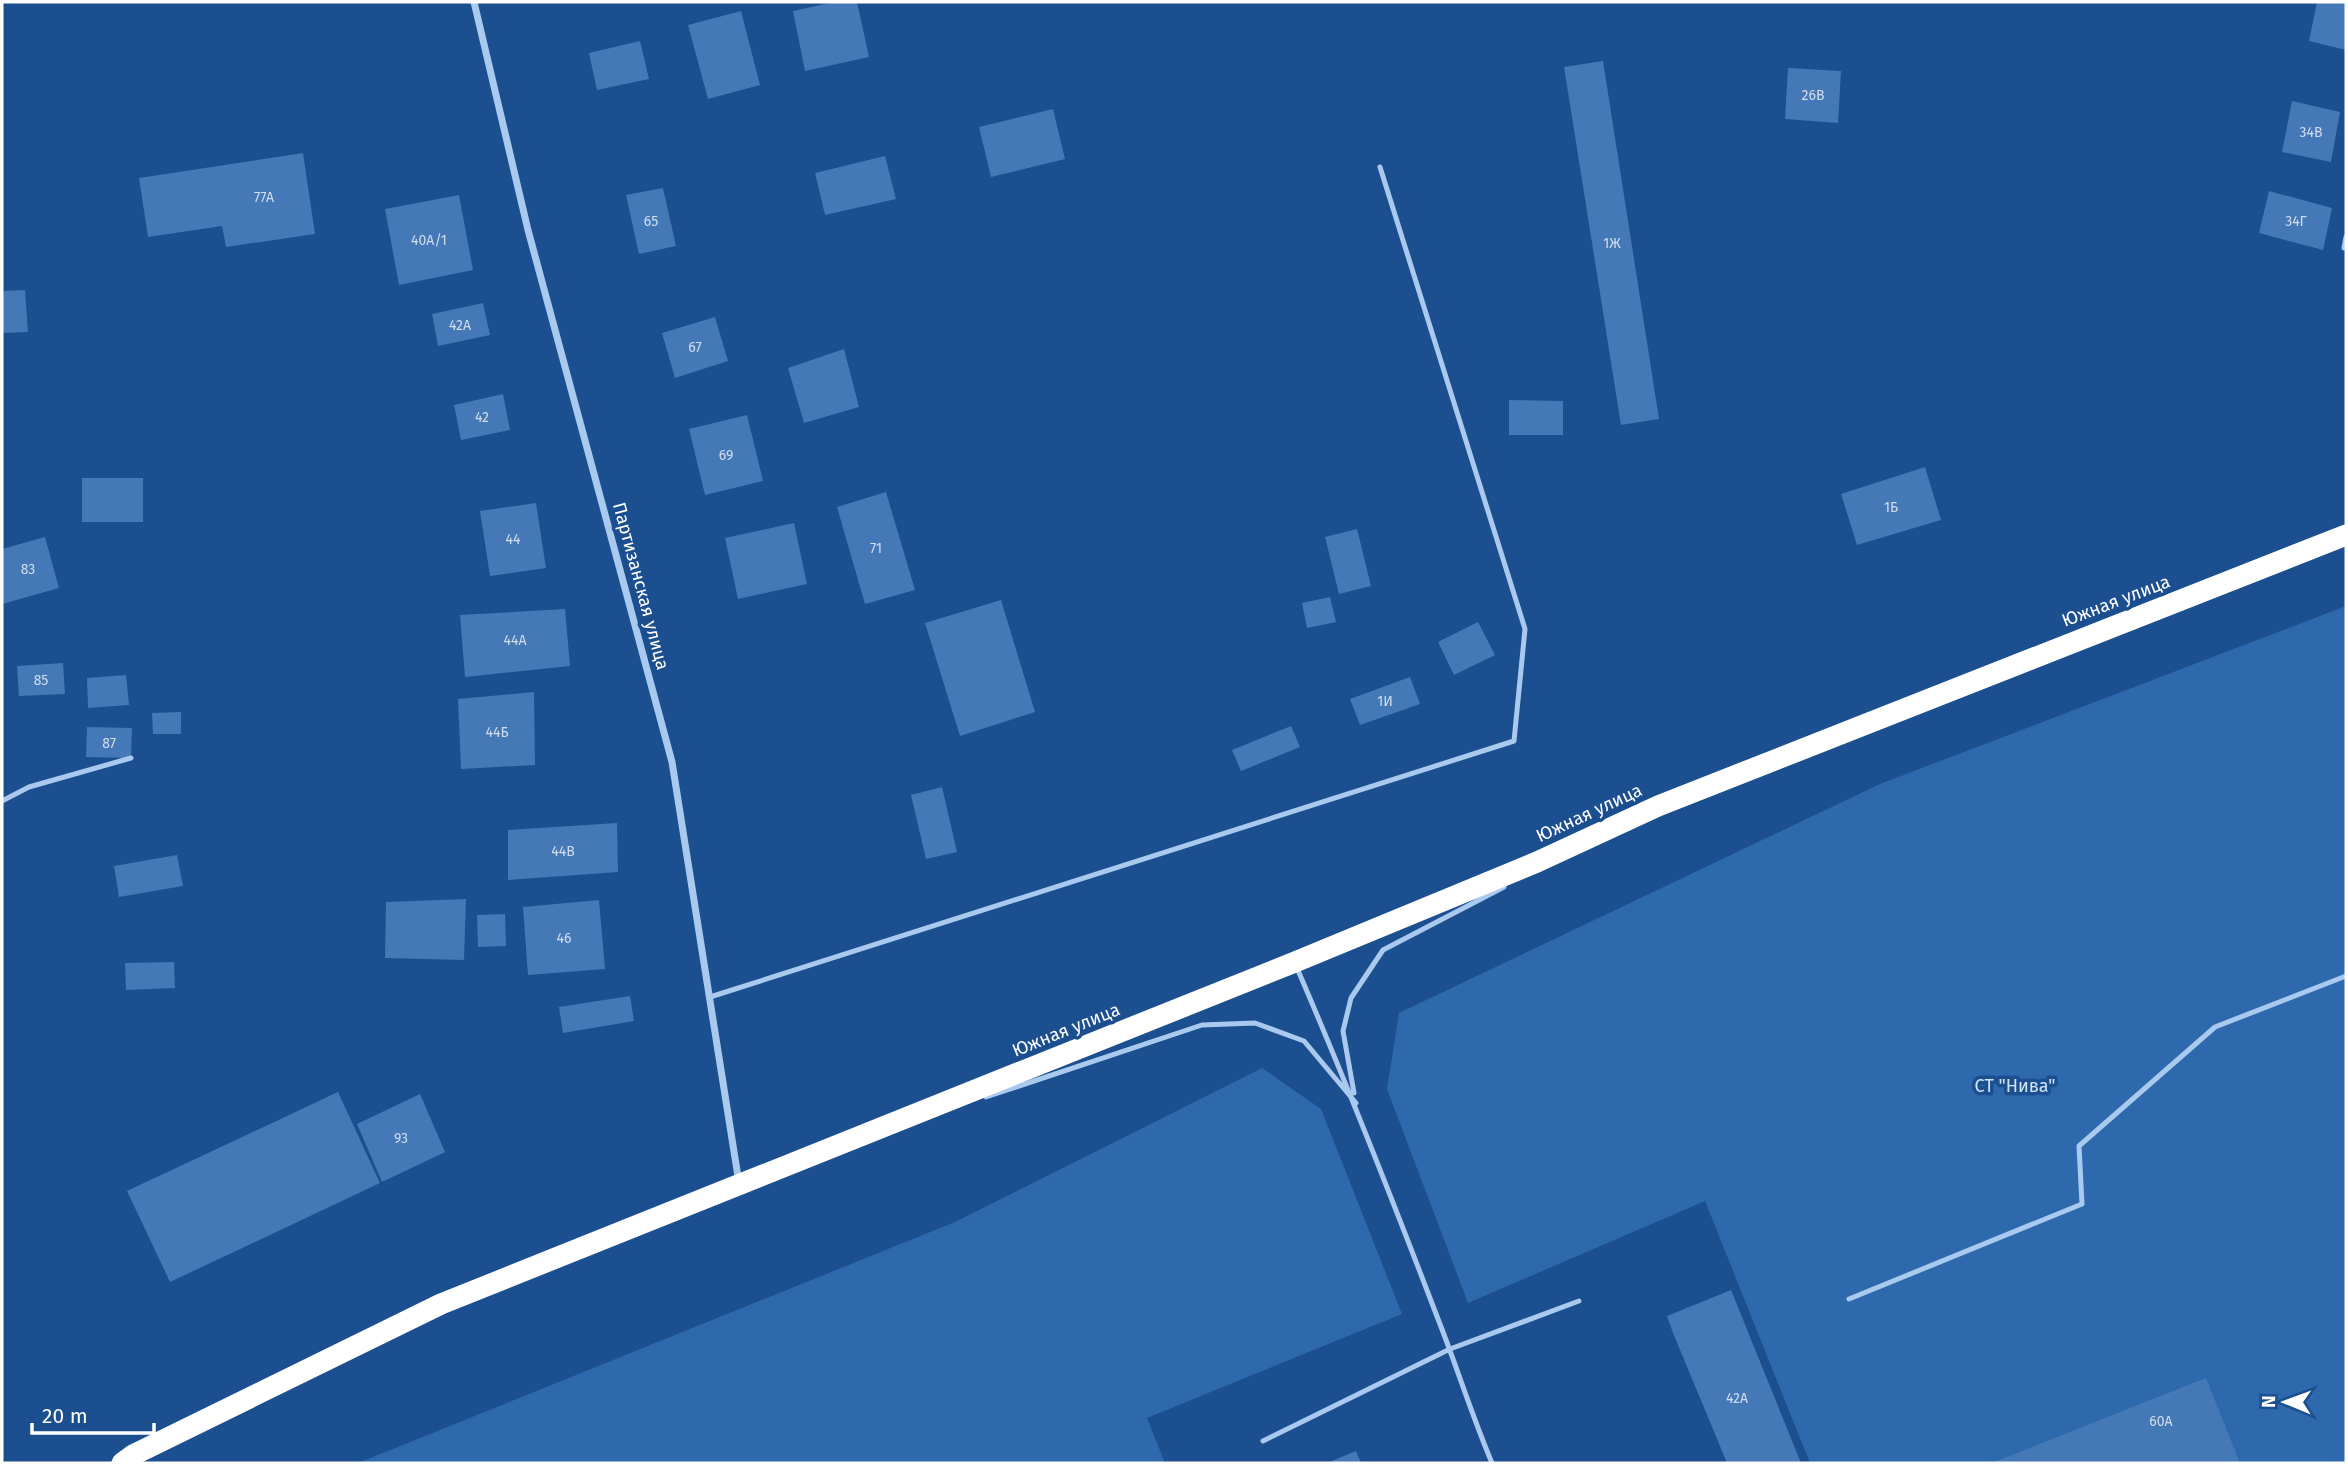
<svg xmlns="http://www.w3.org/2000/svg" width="2348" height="1465" font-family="'Fira Sans',sans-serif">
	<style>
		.green { fill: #2e69ad }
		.building { fill: #4478b7 }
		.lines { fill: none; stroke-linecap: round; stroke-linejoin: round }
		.lane { stroke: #a9c9ee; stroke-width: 5 }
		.street { stroke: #a9c9ee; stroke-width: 7 }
		.highway { stroke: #fff; stroke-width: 21 }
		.labels { text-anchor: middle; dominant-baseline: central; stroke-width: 7; stroke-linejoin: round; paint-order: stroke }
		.number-label { font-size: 14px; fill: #d0dded }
		.street-label { font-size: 18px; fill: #fff; stroke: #1b4f8f }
		.park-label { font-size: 18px; fill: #cfe3fa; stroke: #1b4f8f }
	</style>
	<rect width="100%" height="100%" fill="#1b4f8f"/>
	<path class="green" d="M 2346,606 L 2346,1463 L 1810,1463 L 1705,1201 L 1468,1303 L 1387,1089 L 1399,1013 L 1880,784 Z
		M 1262,1068 L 1321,1109 L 1402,1314 L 1147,1418 L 1165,1463 L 358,1463 L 955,1222 Z"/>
	<path class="building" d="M 834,2 L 857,2 L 869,57 L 805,71 L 793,11 Z
		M 2317,2 L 2346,2 L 2346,50 L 2309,41 Z
		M 741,11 L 760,85 L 708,99 L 688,25 Z
		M 640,41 L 649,79 L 597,90 L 589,53 Z
		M 1603,61 L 1659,419 L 1621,425 L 1564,67 Z
		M 1788,68 L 1841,71 L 1838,123 L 1785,119 Z
		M 2292,101 L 2340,112 L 2331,162 L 2282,152 Z
		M 1053,109 L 1065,159 L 991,177 L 979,127 Z
		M 303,153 L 315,234 L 226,247 L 222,226 L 148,237 L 139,178 Z
		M 885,156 L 896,199 L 825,215 L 815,173 Z
		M 663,188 L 676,246 L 639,254 L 626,195 Z
		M 2269,191 L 2332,208 L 2323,250 L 2259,233 Z
		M 459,195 L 473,270 L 399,285 L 385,209 Z
		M 25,290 L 28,332 L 2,333 L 2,291 Z
		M 483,303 L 490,335 L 438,346 L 432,314 Z
		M 715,317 L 728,361 L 675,378 L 662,333 Z
		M 844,349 L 859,407 L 804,423 L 788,368 Z
		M 503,394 L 510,430 L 461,440 L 454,405 Z
		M 1509,400 L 1563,401 L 1563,435 L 1509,435 Z
		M 747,415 L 763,481 L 705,495 L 689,429 Z
		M 1925,467 L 1941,520 L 1857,545 L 1841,494 Z
		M 82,478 L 143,478 L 143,522 L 82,522 Z
		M 886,492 L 915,590 L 865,604 L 837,507 Z
		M 536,503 L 546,568 L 490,576 L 480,511 Z
		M 794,523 L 807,584 L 738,599 L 725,538 Z
		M 1357,529 L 1371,586 L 1339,594 L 1325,537 Z
		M 45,537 L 59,588 L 2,604 L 2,549 Z
		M 1330,597 L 1336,622 L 1307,628 L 1302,603 Z
		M 1001,600 L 1035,712 L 960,736 L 925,623 Z
		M 565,609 L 570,666 L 465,677 L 460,615 Z
		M 1478,622 L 1495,655 L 1454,675 L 1438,642 Z
		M 63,663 L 65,694 L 19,696 L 17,666 Z
		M 126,675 L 129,705 L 88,708 L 87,678 Z
		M 1410,677 L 1420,704 L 1360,725 L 1350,699 Z
		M 534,692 L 535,765 L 461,769 L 458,699 Z
		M 181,712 L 181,734 L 153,734 L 152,713 Z
		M 1291,726 L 1300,747 L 1241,771 L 1232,750 Z
		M 87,727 L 132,728 L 131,758 L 86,757 Z
		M 942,787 L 957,852 L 926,859 L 911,795 Z
		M 617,823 L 618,872 L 508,880 L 508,830 Z
		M 177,855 L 183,886 L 119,897 L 114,866 Z
		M 466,899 L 464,960 L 385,958 L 386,902 Z
		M 599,900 L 605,969 L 528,975 L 523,907 Z
		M 505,914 L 506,946 L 478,947 L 477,915 Z
		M 174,962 L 175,988 L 126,990 L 125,963 Z
		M 630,996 L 634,1021 L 563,1033 L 559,1007 Z
		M 338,1092 L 380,1183 L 170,1282 L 127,1191 Z
		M 420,1094 L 445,1152 L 382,1182 L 357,1124 Z
		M 1731,1290 L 1801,1463 L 1727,1463 L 1673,1333 L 1667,1316 Z
		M 2206,1378 L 2240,1463 L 1992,1463 Z
		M 1356,1451 L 1361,1463 L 1327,1463 Z"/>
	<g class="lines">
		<path class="lane" d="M 2344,248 L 2346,237
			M 2,801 L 29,787 L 131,758
			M 1297,968 C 1347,1084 1393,1201 1438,1319 C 1457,1367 1472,1416 1492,1463
			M 710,997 L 1514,741 L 1525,629 L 1380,167
			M 1354,1093 L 1343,1031 L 1351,998 L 1383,950 L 1504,887
			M 986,1097 L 1202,1025 L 1255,1023 L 1304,1041 L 1356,1103
			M 1849,1299 L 2082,1204 L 2079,1146 L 2215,1027 L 2346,976
			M 1263,1441 L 1450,1349 L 1579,1301"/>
		<path class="street" d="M 474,2 L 528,230 L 672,762 L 739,1183"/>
		<path class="highway" d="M 122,1463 L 133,1455 L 441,1304 L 1295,962 L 1537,862 L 1658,806 L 2346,535"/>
	</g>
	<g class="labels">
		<g class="number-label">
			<text x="1813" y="95">26В</text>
			<text x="2311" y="132">34В</text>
			<text x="264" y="197">77А</text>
			<text x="651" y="221">65</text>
			<text x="2296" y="221">34Г</text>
			<text x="429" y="240">40А/1</text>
			<text x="1612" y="243">1Ж</text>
			<text x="460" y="325">42А</text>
			<text x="695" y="347">67</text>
			<text x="482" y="417">42</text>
			<text x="726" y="455">69</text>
			<text x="1891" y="507">1Б</text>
			<text x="513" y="539">44</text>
			<text x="876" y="548">71</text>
			<text x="28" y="569">83</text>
			<text x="515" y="640">44А</text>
			<text x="41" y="680">85</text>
			<text x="1385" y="701">1И</text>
			<text x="497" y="732">44Б</text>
			<text x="109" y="743">87</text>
			<text x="563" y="851">44В</text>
			<text x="564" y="938">46</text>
			<text x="401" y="1138">93</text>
			<text x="1737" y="1398">42А</text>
			<text x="2161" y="1421">60А</text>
		</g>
		<g class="street-label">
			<text transform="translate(641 586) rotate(75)">Партизанская улица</text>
			<text transform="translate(2116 601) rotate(-21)">Южная улица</text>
			<text transform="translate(1589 813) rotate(-25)">Южная улица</text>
			<text transform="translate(1066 1030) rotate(-22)">Южная улица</text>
		</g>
		<g class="park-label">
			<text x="2015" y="1086">СТ "Нива"</text>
		</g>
	</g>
	<rect width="2348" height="1465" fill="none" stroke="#ffffff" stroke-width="7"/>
	<g transform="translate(2285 1402) rotate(271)" stroke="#1b4f8f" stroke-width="5" paint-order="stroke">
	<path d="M0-5L12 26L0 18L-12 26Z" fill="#ffffff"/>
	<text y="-10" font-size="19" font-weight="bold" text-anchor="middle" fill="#ffffff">N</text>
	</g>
	<path d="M32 1423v10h122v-10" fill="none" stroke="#ffffff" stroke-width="3.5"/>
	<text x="42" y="1423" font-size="21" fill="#ffffff" stroke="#1b4f8f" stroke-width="5" paint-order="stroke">20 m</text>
</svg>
